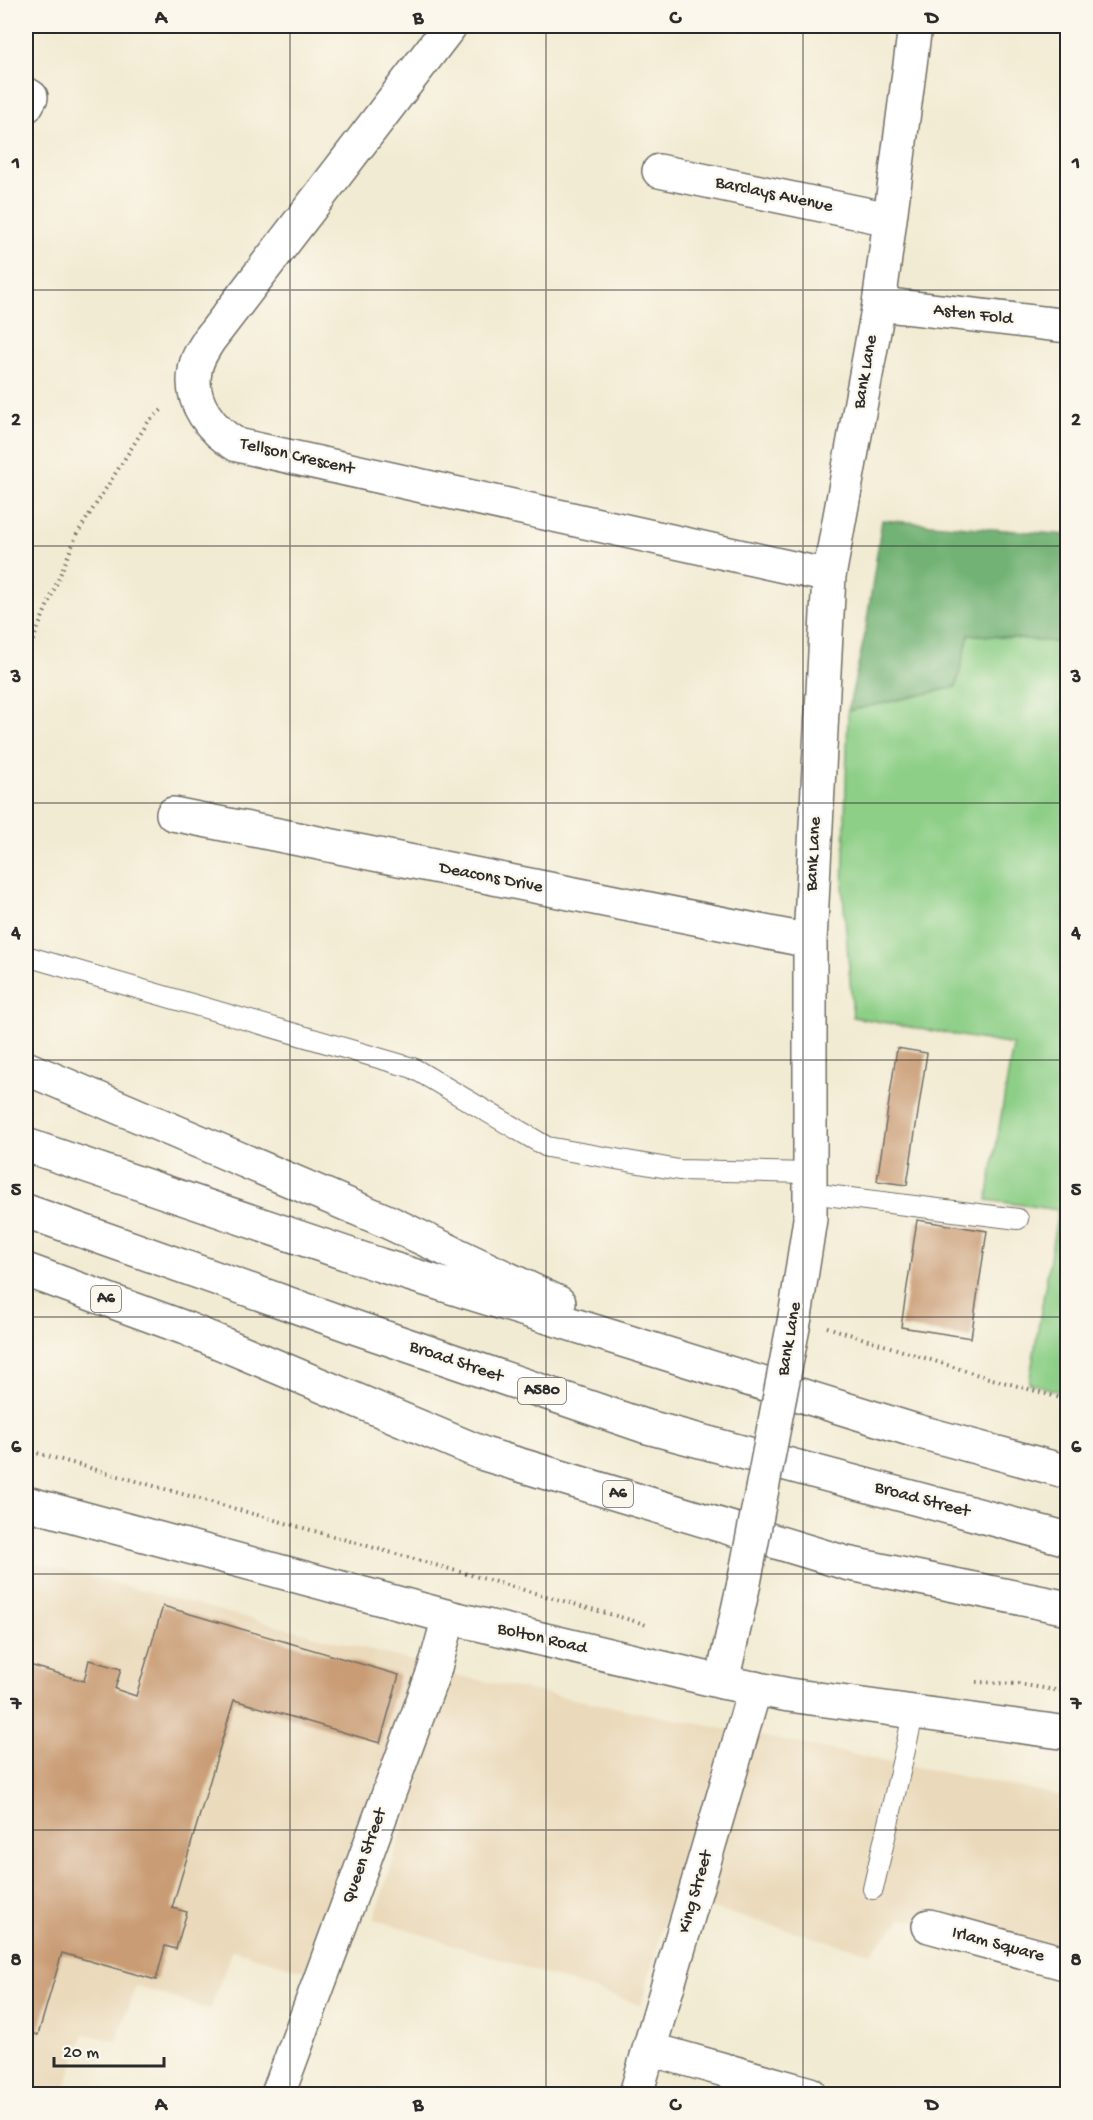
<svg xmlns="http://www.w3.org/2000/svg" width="1093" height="2120" font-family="'Gochi Hand',sans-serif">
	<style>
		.built { fill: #ead9ba }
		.green { fill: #8dcf87; stroke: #5c7d59; stroke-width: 1.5 }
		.forest { fill: #72b274; stroke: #4e6e50; stroke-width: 1.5 }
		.building { fill: #c99c74 }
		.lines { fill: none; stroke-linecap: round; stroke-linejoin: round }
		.lane-casing { stroke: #716e66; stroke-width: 22 }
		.street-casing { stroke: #716e66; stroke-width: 36 }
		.secondary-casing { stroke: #716e66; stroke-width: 36 }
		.highway-casing { stroke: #716e66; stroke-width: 36 }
		.path { stroke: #716e66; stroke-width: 4; stroke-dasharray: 1.5 4.5; stroke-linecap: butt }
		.lane { stroke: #fff; stroke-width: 20 }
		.street { stroke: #fff; stroke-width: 33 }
		.secondary { stroke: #fff; stroke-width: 33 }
		.highway { stroke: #fff; stroke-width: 33 }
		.street-bridge-casing { stroke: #716e66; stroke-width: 36; stroke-linecap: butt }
		.street-bridge { stroke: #fff; stroke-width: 33 }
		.grid { fill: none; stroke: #2b2b2b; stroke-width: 1.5; stroke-opacity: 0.55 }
		.labels { text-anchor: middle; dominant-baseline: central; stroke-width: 5; stroke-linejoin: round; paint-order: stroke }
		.shield { fill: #fbf7ec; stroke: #696865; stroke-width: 1.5 }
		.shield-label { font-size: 16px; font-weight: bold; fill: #2b2b2b }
		.street-label { font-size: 18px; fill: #2b2b2b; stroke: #fbf7ec }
		.neatline { fill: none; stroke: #2b2b2b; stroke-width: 2 }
		.grid-label { font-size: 20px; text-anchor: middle; font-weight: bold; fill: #2b2b2b }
	</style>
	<rect width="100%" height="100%" fill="#fbf7ec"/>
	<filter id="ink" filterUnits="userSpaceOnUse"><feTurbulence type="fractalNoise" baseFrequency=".0167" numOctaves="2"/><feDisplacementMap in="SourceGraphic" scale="12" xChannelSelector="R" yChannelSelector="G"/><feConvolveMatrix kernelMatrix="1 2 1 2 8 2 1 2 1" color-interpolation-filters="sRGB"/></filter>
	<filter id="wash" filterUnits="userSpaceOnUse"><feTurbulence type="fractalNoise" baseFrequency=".008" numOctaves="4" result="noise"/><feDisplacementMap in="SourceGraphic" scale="24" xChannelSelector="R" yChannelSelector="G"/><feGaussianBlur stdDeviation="1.35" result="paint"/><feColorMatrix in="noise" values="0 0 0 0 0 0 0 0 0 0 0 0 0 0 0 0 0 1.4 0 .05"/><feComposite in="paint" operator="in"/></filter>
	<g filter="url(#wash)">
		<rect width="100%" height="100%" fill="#f2ebd3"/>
		<path class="built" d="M 26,1560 L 420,1663 L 308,1972 L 232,1950 L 210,2010 L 136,1986 L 116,2041 L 84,2034 L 63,2094 L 26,2094 Z
			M 453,1675 L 1067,1797 L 1067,1959 L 903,1918 L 870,1953 L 671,1897 L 641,2005 L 374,1919 Z"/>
		<path class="green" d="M 969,634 L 1067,643 L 1067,1394 L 1029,1383 L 1058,1210 L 987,1200 L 1013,1045 L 853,1017 L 843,895 L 848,711 L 955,687 Z"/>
		<path class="forest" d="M 882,520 L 1067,535 L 1067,643 L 969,634 L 956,687 L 848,711 L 865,634 Z"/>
		<g id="blocks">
			<path class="building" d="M 897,1048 L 927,1053 L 907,1185 L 877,1181 Z
				M 917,1220 L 987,1231 L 971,1338 L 901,1327 Z
				M 163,1606 L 399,1675 L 380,1743 L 234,1700 L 172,1908 L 187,1912 L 176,1949 L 165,1946 L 156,1980 L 62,1953 L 38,2035 L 26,2031 L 26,1664 L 84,1681 L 89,1660 L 121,1669 L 115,1689 L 136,1696 Z"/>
		</g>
	</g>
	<g filter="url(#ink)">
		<use href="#blocks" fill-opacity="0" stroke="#716e66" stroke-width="1.5"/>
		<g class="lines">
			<g class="lane-casing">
				<path id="lane" d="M 26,956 L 413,1068 L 547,1147 L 679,1170 L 811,1173
					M 810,1193 L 1018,1219
					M 873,1889 L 914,1711"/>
			</g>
			<g class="street-casing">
				<path id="street" d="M 450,26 L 209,340 C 203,350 196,359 195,371 C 189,402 212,431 237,445 L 829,576
					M 26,94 L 31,97 L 26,106
					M 659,171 L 889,219
					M 879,304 L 1068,326
					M 173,814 L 810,941
					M 795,1317 L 810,1219 L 810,941 L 829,576 L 879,304 L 915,26
					M 722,1682 L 744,1583
					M 929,1926 L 1068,1964
					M 650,2049 L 810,2094
					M 278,2094 L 434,1671 L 449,1617
					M 636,2094 L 755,1688"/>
			</g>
			<g class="secondary-casing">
				<path id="secondary" d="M 26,1503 L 449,1617 L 722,1682 L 789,1695 L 1068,1733"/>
			</g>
			<g class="highway-casing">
				<path id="highway" d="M 26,1068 L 386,1221 L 559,1303
					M 26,1145 L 380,1265 L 913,1430 L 1068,1472
					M 26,1211 L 357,1328 L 644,1426 L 1068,1539
					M 26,1270 L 185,1328 L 484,1454 L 846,1563 L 1068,1608"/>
			</g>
			<path class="path" d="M 26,657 L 77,534 L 148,422 L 164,408
				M 827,1327 L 985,1377 L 1068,1400
				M 26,1450 L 638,1622 L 646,1625
				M 976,1682 L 1018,1684 L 1068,1692"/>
			<use href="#lane" class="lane"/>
			<use href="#street" class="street"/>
			<use href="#secondary" class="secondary"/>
			<use href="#highway" class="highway"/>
			<g class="street-bridge-casing">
				<path id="street-bridge" d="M 744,1583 L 795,1317"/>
			</g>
			<use href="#street-bridge" class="street-bridge"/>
		</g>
	</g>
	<path class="grid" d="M 290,26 L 290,2094M 546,26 L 546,2094M 803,26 L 803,2094M 26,290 L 1068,290M 26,546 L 1068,546M 26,803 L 1068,803M 26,1060 L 1068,1060M 26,1317 L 1068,1317M 26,1574 L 1068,1574M 26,1830 L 1068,1830"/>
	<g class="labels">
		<g class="shield">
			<rect x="91" y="1286" width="30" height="26" rx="4.5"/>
			<rect x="518" y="1378" width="48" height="26" rx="4.5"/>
			<rect x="603" y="1481" width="30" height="26" rx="4.5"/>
		</g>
		<g class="shield-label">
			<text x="106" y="1299">A6</text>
			<text x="542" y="1391">A580</text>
			<text x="618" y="1494">A6</text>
		</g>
		<g class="street-label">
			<text transform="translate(774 195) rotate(12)">Barclays Avenue</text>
			<text transform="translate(973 315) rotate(7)">Asten Fold</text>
			<text transform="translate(866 372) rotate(-80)">Bank Lane</text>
			<text transform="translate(297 457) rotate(13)">Tellson Crescent</text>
			<text transform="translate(814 854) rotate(-87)">Bank Lane</text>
			<text transform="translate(491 878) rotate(11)">Deacons Drive</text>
			<text transform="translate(790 1339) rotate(-80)">Bank Lane</text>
			<text transform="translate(456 1362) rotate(19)">Broad Street</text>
			<text transform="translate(922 1500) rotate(15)">Broad Street</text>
			<text transform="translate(542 1639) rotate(13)">Bolton Road</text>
			<text transform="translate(365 1856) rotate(-70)">Queen Street</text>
			<text transform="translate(696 1892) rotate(-74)">King Street</text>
			<text transform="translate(998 1945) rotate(15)">Irlam Square</text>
		</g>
	</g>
	<rect width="1093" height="2120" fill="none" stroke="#fbf7ec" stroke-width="66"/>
	<path d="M54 2057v9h110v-9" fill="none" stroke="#2b2b2b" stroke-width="3"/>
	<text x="63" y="2057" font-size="18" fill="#2b2b2b" stroke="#fbf7ec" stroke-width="4.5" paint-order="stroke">20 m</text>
	<rect x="33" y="33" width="1027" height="2054" class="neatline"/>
	<g class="grid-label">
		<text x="161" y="23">A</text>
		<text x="418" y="23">B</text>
		<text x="675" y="23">C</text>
		<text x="932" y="23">D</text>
		<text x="16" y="168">1</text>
		<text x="1076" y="168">1</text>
		<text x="16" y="425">2</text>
		<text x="1076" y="425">2</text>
		<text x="16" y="682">3</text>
		<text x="1076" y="682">3</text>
		<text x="16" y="938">4</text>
		<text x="1076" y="938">4</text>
		<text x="16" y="1195">5</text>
		<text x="1076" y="1195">5</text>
		<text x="16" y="1452">6</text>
		<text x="1076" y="1452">6</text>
		<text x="16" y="1709">7</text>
		<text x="1076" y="1709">7</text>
		<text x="16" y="1965">8</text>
		<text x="1076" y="1965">8</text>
		<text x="161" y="2110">A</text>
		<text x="418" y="2110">B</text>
		<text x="675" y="2110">C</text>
		<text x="932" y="2110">D</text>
	</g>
</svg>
